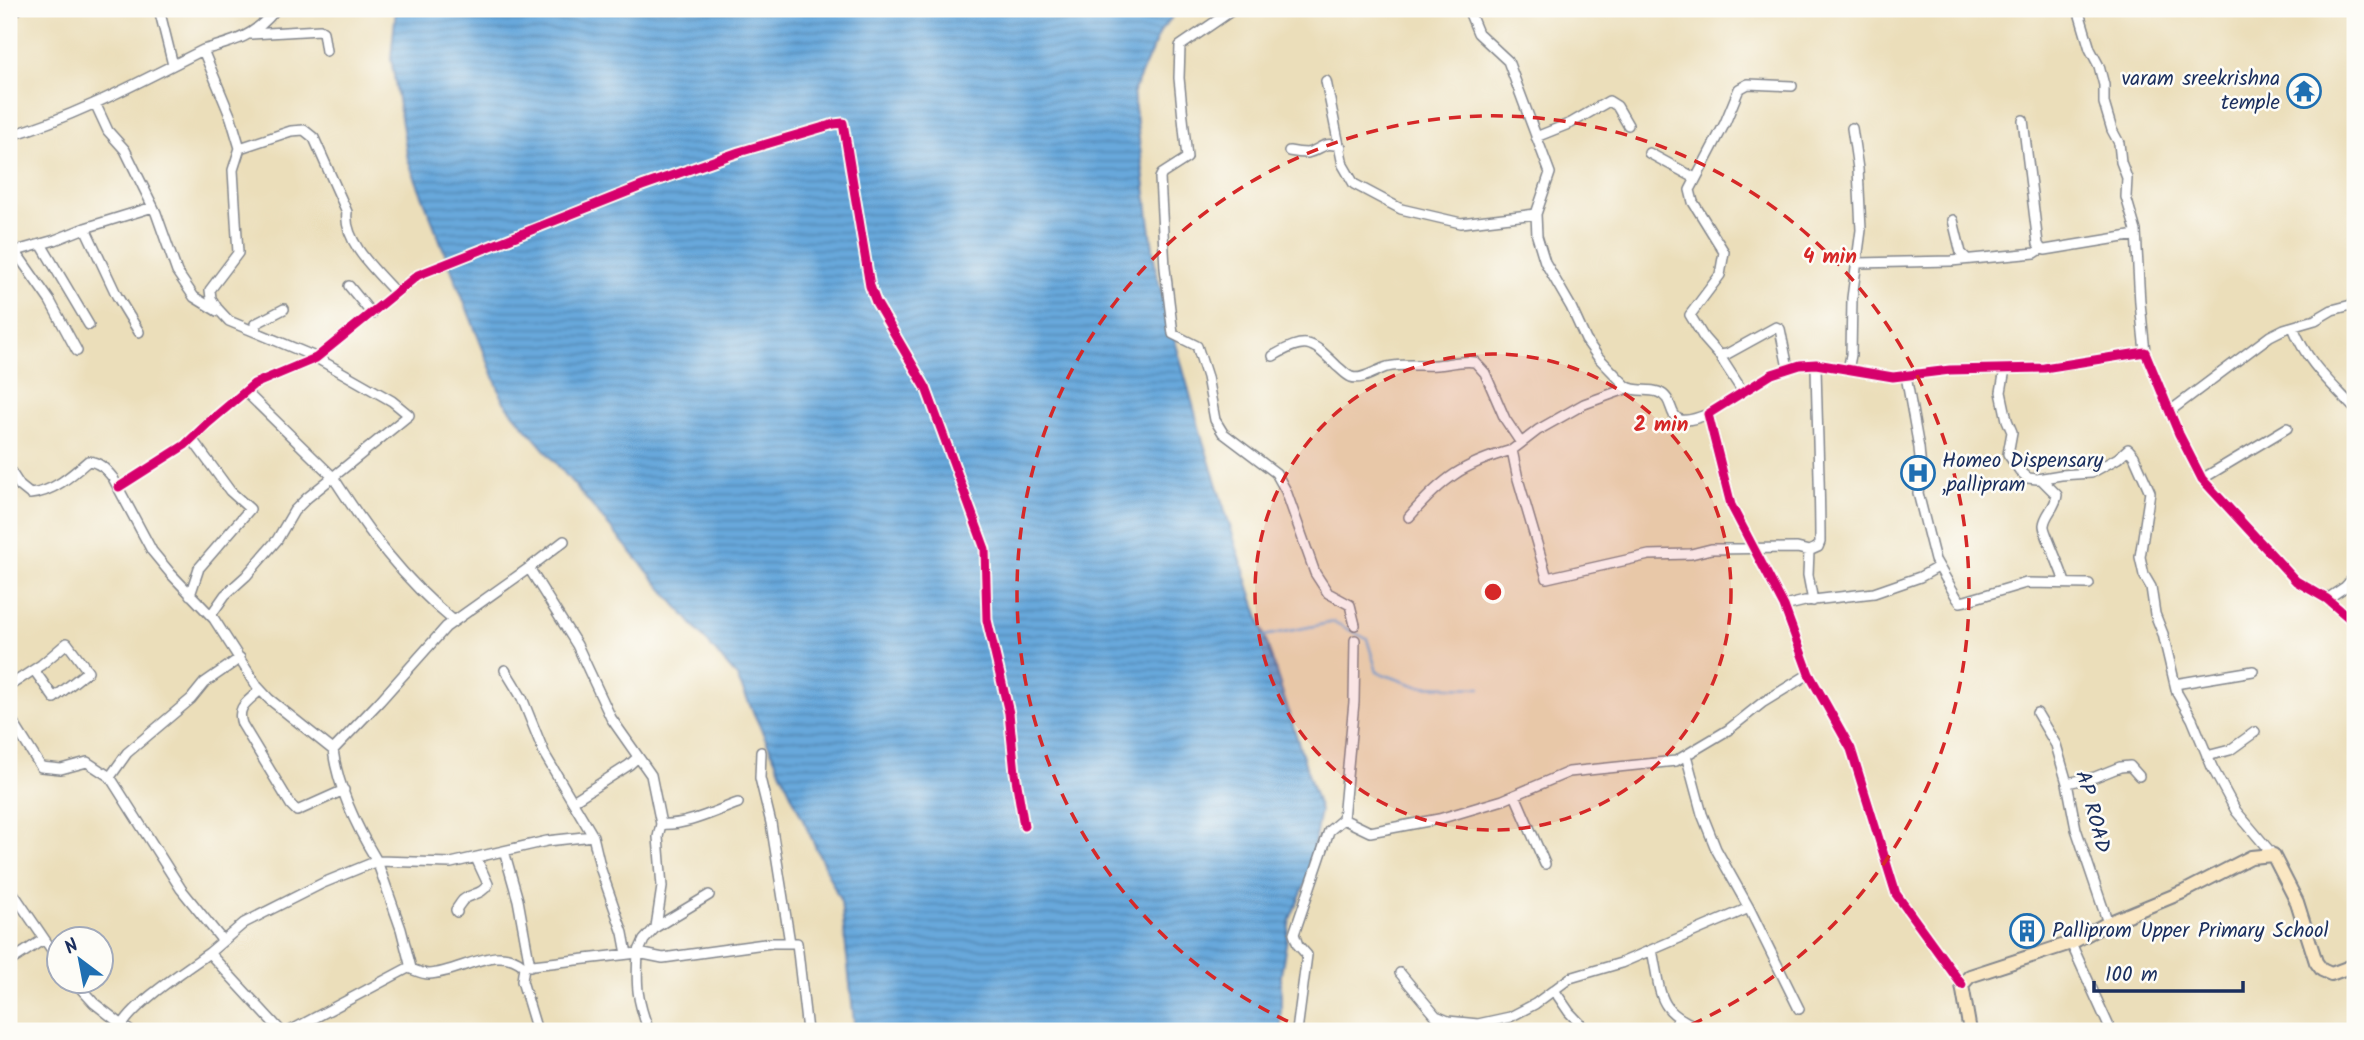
<svg xmlns="http://www.w3.org/2000/svg" width="2364" height="1040" font-family="Kalam,sans-serif">
	<style>
		.water { fill: url(#water-rules); stroke: #416c9c; stroke-width: 2 }
		.lines { fill: none; stroke-linecap: round; stroke-linejoin: round }
		.stream { stroke: #67a8db; stroke-width: 2.5 }
		.minor-casing { stroke: #83868c; stroke-width: 12 }
		.secondary-casing { stroke: #83868c; stroke-width: 16 }
		.minor { stroke: #fff; stroke-width: 9 }
		.secondary { stroke: #fae7c3; stroke-width: 12 }
		.cycleway-casing { stroke: #fdfcf7; stroke-width: 13 }
		.cycleway { stroke: #d6006c; stroke-width: 9 }
		.ring { fill: none; stroke: #d62828; stroke-width: 3.5; stroke-dasharray: 12 9 }
		.labels { text-anchor: middle; dominant-baseline: central; stroke-width: 5; stroke-linejoin: round; paint-order: stroke }
		.poi-label { font-size: 21px; fill: #1b2f5e; stroke: #fdfcf7; text-anchor: start }
		.street-label { font-size: 21px; fill: #1b2f5e; stroke: #fdfcf7 }
		.centre { fill: #d62828; stroke: #fdfcf7; stroke-width: 3.5 }
		.ring-label { font-size: 21px; text-anchor: middle; font-weight: bold; fill: #d62828; stroke: #fdfcf7; stroke-width: 5; stroke-linejoin: round; paint-order: stroke }
	</style>
	<defs>
		<pattern id="water-rules" width="6" height="5" patternUnits="userSpaceOnUse" patternTransform="scale(1.75)"><rect width="6" height="5" fill="#67a8db"/><path d="M0 2.5h6" fill="none" stroke="#5489b5"/></pattern>
	</defs>
	<rect width="100%" height="100%" fill="#fdfcf7"/>
	<filter id="ink" filterUnits="userSpaceOnUse"><feTurbulence type="fractalNoise" baseFrequency=".0143" numOctaves="2"/><feDisplacementMap in="SourceGraphic" scale="14" xChannelSelector="R" yChannelSelector="G"/><feConvolveMatrix kernelMatrix="1 2 1 2 8 2 1 2 1" color-interpolation-filters="sRGB"/></filter>
	<filter id="wash" filterUnits="userSpaceOnUse"><feTurbulence type="fractalNoise" baseFrequency=".00686" numOctaves="4" result="noise"/><feDisplacementMap in="SourceGraphic" scale="28" xChannelSelector="R" yChannelSelector="G"/><feGaussianBlur stdDeviation="1.57" result="paint"/><feColorMatrix in="noise" values="0 0 0 0 0 0 0 0 0 0 0 0 0 0 0 0 0 1.4 0 .05"/><feComposite in="paint" operator="in"/></filter>
	<g filter="url(#wash)">
		<rect width="100%" height="100%" fill="#ebdeba"/>
		<path class="water" d="M 396,9 L 1179,9 L 1161,30 L 1133,92 L 1156,272 L 1203,441 L 1320,811 L 1308,878 L 1290,919 L 1281,974 L 1281,1031 L 855,1031 L 841,902 L 737,677 L 504,402 L 408,160 L 391,58 Z"/>
		<g class="lines">
			<path class="stream" d="M 1264,636 L 1334,622 L 1367,639 L 1377,672 L 1417,686 L 1480,688"/>
		</g>
	</g>
	<g filter="url(#ink)">
		<g class="lines">
			<g class="minor-casing">
				<path id="minor" d="M 159,9 L 173,65
					M 1234,9 L 1180,46 L 1179,78 L 1187,158 L 1162,174 L 1160,178 L 1165,268 L 1173,334 L 1197,346 L 1207,377 L 1215,420 L 1223,433 L 1276,473 L 1286,491 L 1315,573 L 1328,593 L 1350,605 L 1355,625
					M 1468,9 L 1478,33 L 1508,61 L 1550,173 L 1536,214 L 1537,236 L 1545,262 L 1571,307 L 1586,340 L 1598,357 L 1626,386 C 1636,393 1647,388 1658,392 C 1681,400 1659,434 1708,414
					M 2078,9 L 2090,49 L 2099,66 L 2104,85 L 2104,103 L 2112,130 L 2119,143 L 2121,162 L 2127,178 L 2126,197 L 2136,231 L 2140,303 L 2145,352
					M 9,14 L 18,9
					M 251,34 L 320,30 L 323,32 L 326,51
					M 1326,81 L 1343,165 L 1354,184 L 1401,209 L 1461,223 L 1536,214
					M 95,103 L 108,131 L 125,150 L 156,213 L 177,272 L 194,297 L 217,311
					M 2352,108 L 2355,112
					M 2023,120 L 2038,244 L 2041,249 L 2045,250 L 2136,235
					M 9,136 C 77,116 139,82 203,50
					M 1536,137 L 1571,123 L 1609,101 L 1617,106 L 1628,125
					M 240,148 L 291,131 L 304,130 L 314,138 L 347,212 C 343,242 377,272 396,293
					M 2355,148 L 2355,154
					M 1289,151 C 1294,152 1302,153 1307,153 C 1322,150 1322,140 1341,147
					M 1649,153 L 1695,178
					M 1953,220 L 1961,253 L 1966,258
					M 85,228 L 117,296 L 139,332
					M 41,244 L 89,325
					M 15,251 L 50,301 L 77,351
					M 9,253 L 55,240 L 85,228 L 153,207
					M 1858,263 L 1951,261 L 2035,253 L 2041,249
					M 349,286 L 372,314
					M 2293,327 C 2307,363 2330,382 2355,409
					M 256,332 L 255,324 L 284,309
					M 1719,355 L 1743,392
					M 1273,356 C 1308,336 1311,341 1338,367 C 1342,370 1346,375 1351,377 C 1362,381 1376,370 1387,367 C 1404,363 1420,366 1436,365 C 1450,364 1461,360 1475,362 L 1485,373 L 1505,419 L 1521,443
					M 1788,368 L 1780,329 L 1776,327 L 1727,354 L 1719,355 L 1704,338 L 1690,315 L 1720,275 L 1724,252 L 1693,202 L 1690,190 L 1725,123 L 1739,89 L 1748,84 L 1792,86
					M 2005,369 L 2001,392 L 2007,420 L 2012,432 L 2008,454 L 2020,471 L 2028,478 L 2037,479 L 2061,475 L 2091,473 L 2118,458 L 2128,449 L 2134,456 L 2150,492 L 2140,557 L 2144,575 L 2151,587 L 2155,614 L 2163,634 L 2177,693 L 2192,719 L 2212,767 L 2236,811 L 2273,855
					M 1848,370 L 1851,355 L 1852,298 L 1861,230 L 1858,169 L 1852,128
					M 1906,376 L 1919,448 L 1921,470 L 1918,493 L 1935,560 L 1957,598 L 1960,602 L 1965,601 L 2026,583 L 2089,584
					M 1628,388 L 1584,404 L 1538,430 L 1512,450 L 1518,479 L 1547,578 L 1649,555 L 1691,554 L 1711,549 L 1797,548 L 1809,551 L 1818,547 L 1820,542 C 1820,483 1817,424 1816,364
					M 246,392 L 333,477 L 409,415 L 392,401 L 313,356 L 229,321 L 217,308 L 211,298 L 210,290 L 238,253 L 233,170 L 240,148 L 231,118 L 203,50 C 235,41 254,37 276,9
					M 2170,411 L 2270,336 L 2284,329 L 2315,320 L 2332,310 L 2355,304
					M 9,469 L 20,486 L 30,494 C 53,492 71,476 88,461 C 99,462 106,469 113,478 L 152,551 L 171,574 L 214,619 L 257,686 L 269,699 L 333,750 C 338,788 357,828 377,861 L 323,883 L 244,923 L 209,953 L 281,1031
					M 2041,479 L 2057,495 C 2056,507 2045,514 2044,525 C 2043,531 2062,570 2065,583
					M 2202,479 L 2287,428
					M 119,487 L 185,445 L 208,423 L 254,384 L 316,358 L 418,275 L 642,186 L 739,152 L 834,124 L 843,123 L 870,286 L 876,302 L 926,388 L 985,549 L 987,620 L 1009,713 L 1015,773 L 1024,826
					M 1409,517 C 1443,478 1463,464 1512,450
					M 1809,551 L 1808,575 L 1813,601
					M 529,568 L 564,541
					M 190,595 L 199,568 L 250,509 L 230,491 L 192,439
					M 2327,599 L 2345,587 L 2355,576
					M 1784,606 L 1805,601 L 1874,593 L 1920,577 L 1938,567
					M 211,615 L 225,595 L 246,576 L 277,540 L 294,511 L 307,498 L 333,477 C 369,533 402,578 454,621
					M 505,670 L 522,698 L 545,755 L 593,836 L 601,870 L 623,933 L 627,954
					M 2175,684 L 2253,671
					M 9,686 L 41,665 L 67,643 L 88,671 L 54,698 L 34,670
					M 260,690 C 248,702 236,706 242,724 L 291,805 L 297,811 L 344,790
					M 2037,713 L 2056,745 L 2067,783 L 2076,829 L 2108,923
					M 9,716 L 41,767 L 61,769 L 87,762 L 110,777
					M 761,752 L 760,778 L 771,823 L 790,943
					M 1686,755 L 1702,814 L 1716,849 L 1749,908 L 1799,1009
					M 2207,756 L 2230,750 L 2255,732
					M 2067,783 L 2095,777 L 2120,767 L 2130,766 L 2139,776
					M 1515,795 L 1545,864
					M 573,801 L 629,765 L 638,757
					M 1343,819 L 1370,832 L 1439,819 L 1503,800 L 1569,772 L 1676,761 L 1728,730 L 1762,703 L 1809,674
					M 661,824 C 686,826 715,811 738,803
					M 504,851 L 518,900 L 530,966
					M 9,887 L 60,962
					M 457,912 L 456,910 C 457,908 462,901 463,900 C 472,893 482,895 488,884 L 476,858
					M 656,927 L 709,895
					M 222,940 L 181,889 L 110,777 L 127,753 L 191,699 L 204,683 L 240,658
					M 2071,943 L 2111,1031
					M 1652,950 C 1662,998 1656,1013 1708,1031
					M 9,962 L 44,939
					M 524,966 L 522,981 L 537,1031
					M 411,968 L 401,929 L 377,861 L 451,863 L 547,841 L 593,836
					M 1400,973 L 1436,1016 L 1448,1021 L 1478,1024 L 1510,1017 L 1535,1004 L 1570,978 L 1621,963 L 1749,908
					M 74,981 L 94,1003 L 130,1031
					M 1962,985 L 1896,894 L 1851,749 L 1809,674 L 1784,606 L 1731,505 L 1708,414 L 1772,374 L 1800,365 L 1816,364 L 1893,377 L 1950,370 L 2044,368 L 2145,352 L 2179,434 L 2202,479 L 2296,581 L 2327,599 L 2355,623
					M 1554,990 L 1569,1012 L 1587,1031
					M 1678,1019 L 1676,1025 L 1681,1031
					M 120,1031 C 126,1008 188,968 209,953
					M 290,1031 L 408,968 C 415,970 422,974 429,974 C 460,973 497,942 524,966 L 638,953 L 644,940 L 656,927 L 662,887 L 658,837 L 661,824 L 651,775 L 611,718 L 577,645 L 529,568 L 446,627 L 380,701 L 333,750
					M 649,1031 C 637,1000 636,986 638,953 L 663,958 L 772,943 L 797,943 L 807,1031
					M 1297,1031 L 1307,955 L 1298,945 L 1294,934 L 1329,831 L 1343,819 L 1354,702 L 1355,640"/>
			</g>
			<g class="secondary-casing">
				<path id="secondary" d="M 1970,1031 L 1962,985 L 1970,976 L 2071,943 L 2108,923 L 2183,892 L 2251,857 L 2273,855 L 2297,902 L 2316,962 L 2322,970 L 2331,974 L 2355,965"/>
			</g>
			<use href="#minor" class="minor"/>
			<use href="#secondary" class="secondary"/>
			<g class="cycleway-casing">
				<path id="cycleway" d="M 119,487 L 185,445 L 208,423 L 254,384 L 316,358 L 418,275 L 642,186 L 739,152 L 834,124 L 843,123 L 870,286 L 876,302 L 926,388 L 985,549 L 987,620 L 1009,713 L 1015,773 L 1024,826
					M 1962,985 L 1896,894 L 1851,749 L 1809,674 L 1784,606 L 1731,505 L 1708,414 L 1772,374 L 1800,365 L 1816,364 L 1893,377 L 1950,370 L 2044,368 L 2145,352 L 2179,434 L 2202,479 L 2296,581 L 2327,599 L 2355,623"/>
			</g>
			<use href="#cycleway" class="cycleway"/>
		</g>
	</g>
	<circle cx="1493" cy="592" r="238" fill="#d62828" fill-opacity=".12"/>
	<g class="ring">
		<circle cx="1493" cy="592" r="238"/>
		<path d="M1307 1030A476 476 0 1 1 1679 1030"/>
	</g>
	<defs>
		<g id="temple-ring" transform="scale(1.75)"><circle r="9.5" fill="#fdfcf7" stroke="#1f6fb2" stroke-width="1.5"/><path d="M0-6L5-2H3V0L6.5 2.5H4V6H1.5V3h-3V6H-4V2.5H-6.5L-3 0V-2H-5Z" fill="#1f6fb2"/></g>
		<g id="hospital-ring" transform="scale(1.75)"><circle r="9.5" fill="#fdfcf7" stroke="#1f6fb2" stroke-width="1.5"/><path d="M-5-5h3v3.5h4V-5h3V5h-3V1.5h-4V5h-3Z" fill="#1f6fb2"/></g>
		<g id="building-ring" transform="scale(1.75)"><circle r="9.5" fill="#fdfcf7" stroke="#1f6fb2" stroke-width="1.5"/><path d="M-4-6H4V6H1V3H-1V6H-4ZM-2.5-4.3h1.7v1.8h-1.7ZM.8-4.3h1.7v1.8H.8ZM-2.5-1h1.7V.8h-1.7ZM.8-1h1.7V.8H.8Z" fill="#1f6fb2"/></g>
	</defs>
	<g fill-rule="evenodd">
		<use href="#temple-ring" x="2304" y="91"/>
		<use href="#hospital-ring" x="1918" y="473"/>
		<use href="#building-ring" x="2027" y="931"/>
	</g>
	<g class="labels">
		<g class="poi-label">
			<text x="2280" y="79" text-anchor="end">varam sreekrishna<tspan x="2280" dy="24">temple</tspan></text>
			<text x="1942" y="461">Homeo Dispensary<tspan x="1942" dy="24">,pallipram</tspan></text>
			<text x="2052" y="931">Palliprom Upper Primary School</text>
		</g>
		<g class="street-label">
			<text transform="translate(2092 812) rotate(75)">AP ROAD</text>
		</g>
	</g>
	<circle cx="1493" cy="592" r="10" class="centre"/>
	<g class="ring-label">
		<text x="1830" y="263">4 min</text>
		<text x="1661" y="431">2 min</text>
	</g>
	<rect width="2364" height="1040" fill="none" stroke="#fdfcf7" stroke-width="35"/>
	<g transform="translate(80 960) rotate(328)"><circle r="33" fill="#fdfcf7" stroke="#a3aaba" stroke-width="2"/>
	<path d="M0-5L12 26L0 18L-12 26Z" fill="#1f6fb2"/>
	<text y="-10" font-size="19" font-weight="bold" text-anchor="middle" fill="#1b2f5e">N</text>
	</g>
	<path d="M2094 981v10h149v-10" fill="none" stroke="#1b2f5e" stroke-width="3.5"/>
	<text x="2105" y="981" font-size="21" fill="#1b2f5e" stroke="#fdfcf7" stroke-width="5" paint-order="stroke">100 m</text>
</svg>
